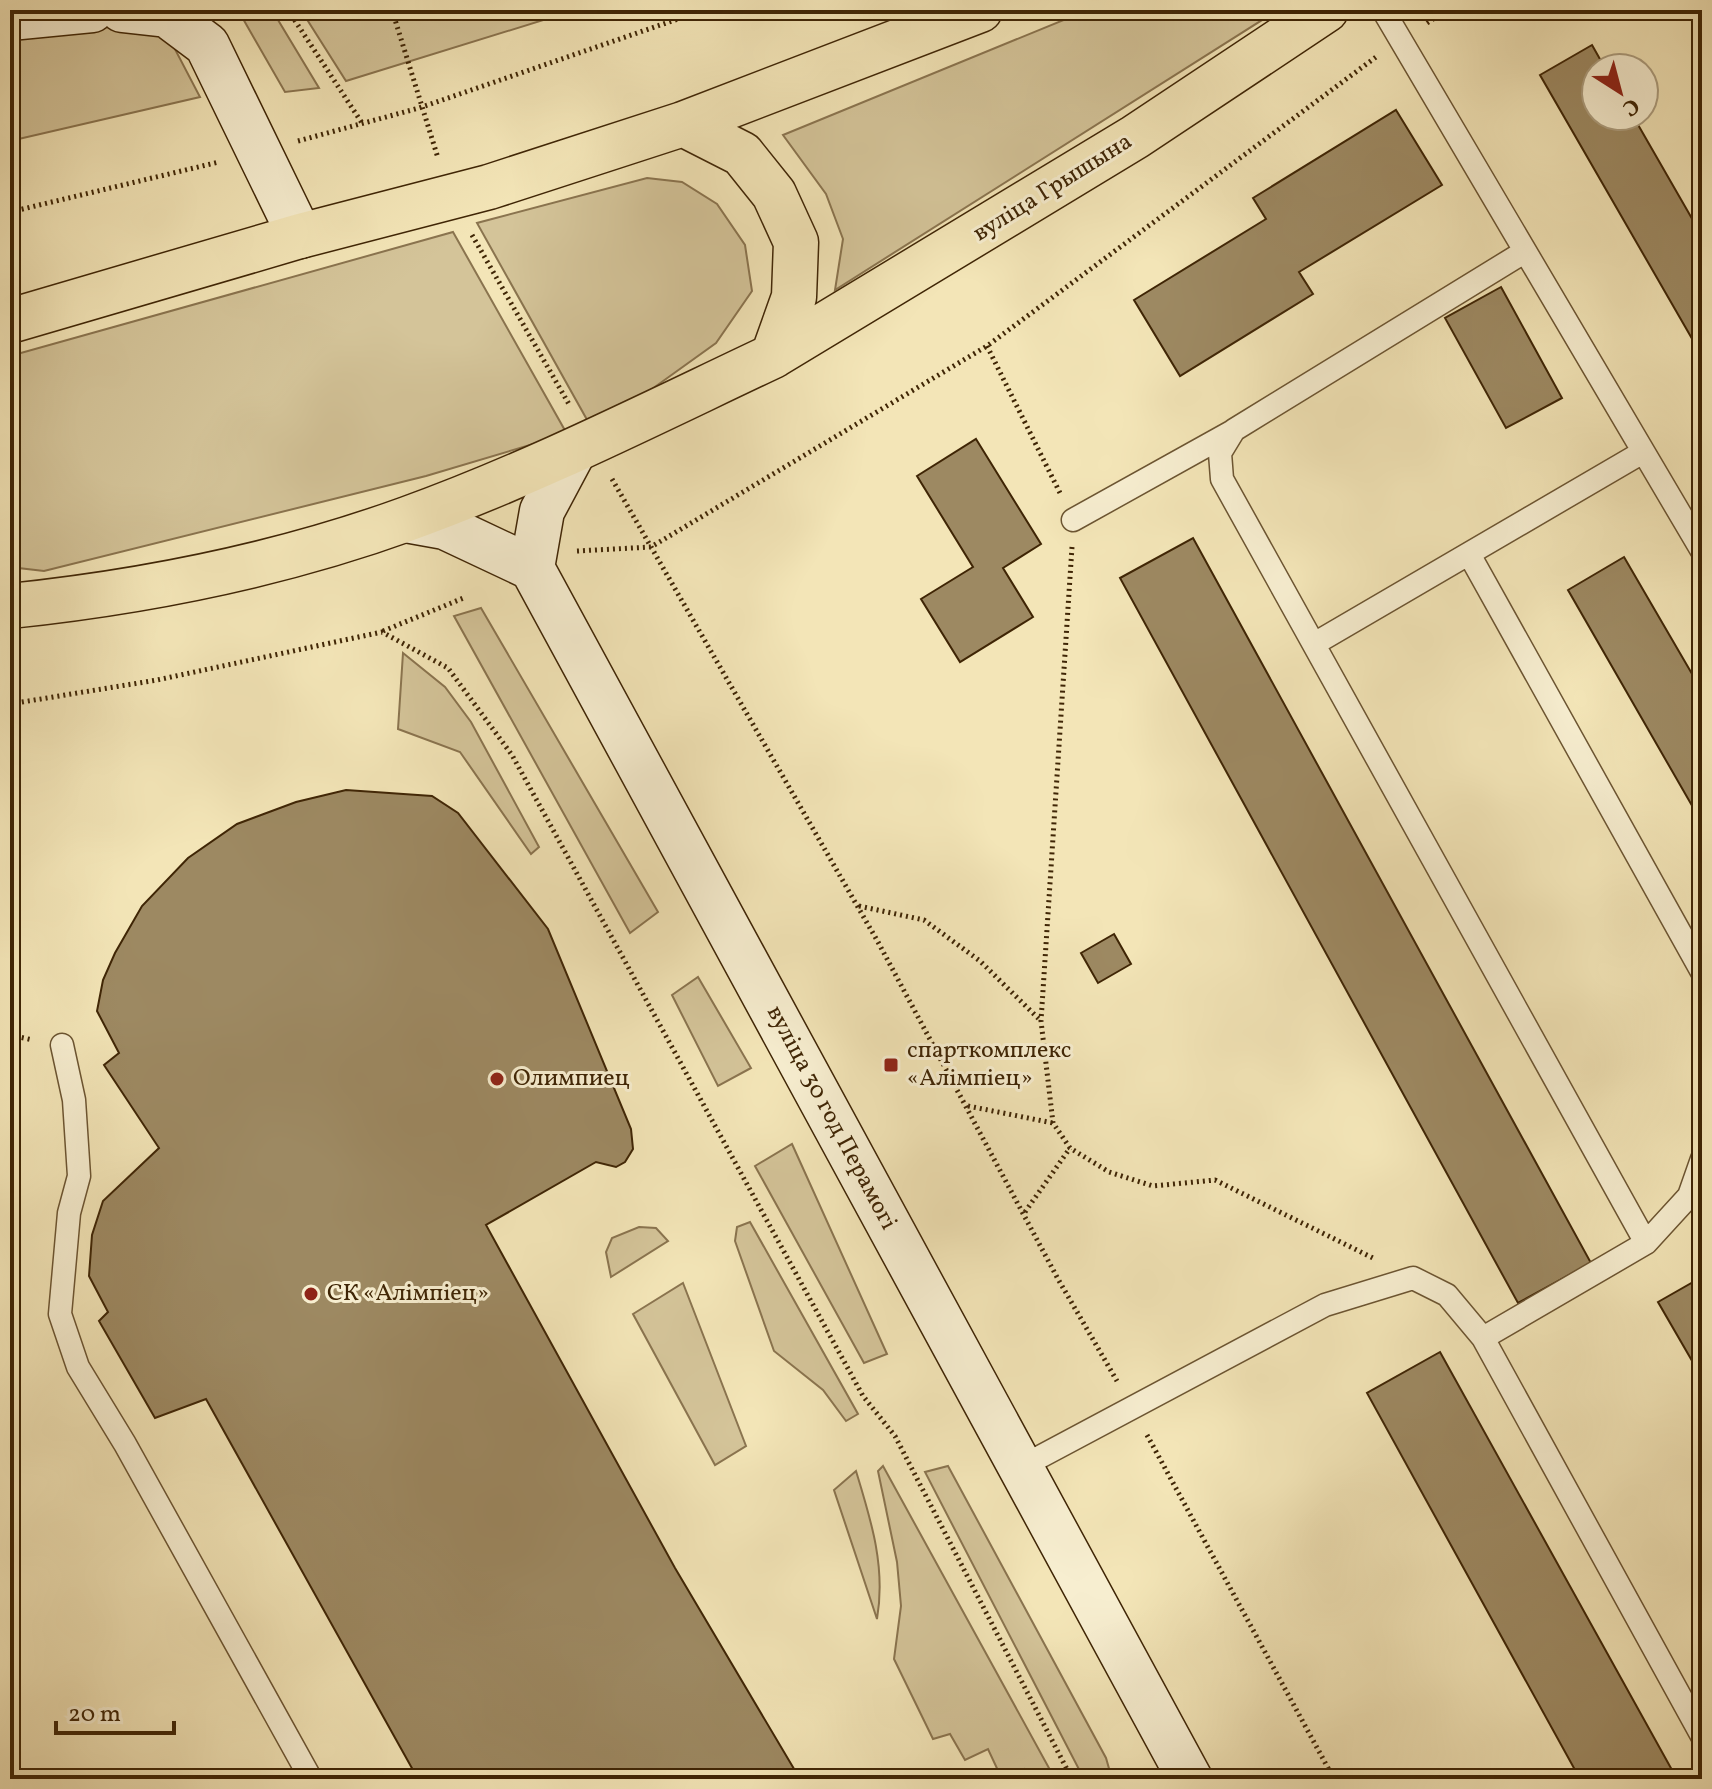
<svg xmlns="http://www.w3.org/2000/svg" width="1712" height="1789" font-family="Vollkorn,serif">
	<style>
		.green { fill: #d4c499; stroke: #8a744f; stroke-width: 2 }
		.building { fill: #9d8962; stroke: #3f2505; stroke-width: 2 }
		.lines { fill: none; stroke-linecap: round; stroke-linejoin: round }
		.lane-casing { stroke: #6c5532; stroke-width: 25 }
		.secondary-casing { stroke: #3f2505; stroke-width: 47 }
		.primary-casing { stroke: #3f2505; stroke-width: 47 }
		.path { stroke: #3f2505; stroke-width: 5; stroke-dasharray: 2 4; stroke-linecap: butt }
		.lane { stroke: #f7eed0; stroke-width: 22 }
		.secondary { stroke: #f7eed0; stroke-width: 44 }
		.primary { stroke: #f3e5b7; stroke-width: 44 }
		.poi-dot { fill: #8f2418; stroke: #f7eed0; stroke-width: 3 }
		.labels { text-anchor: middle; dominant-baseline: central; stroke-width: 6; stroke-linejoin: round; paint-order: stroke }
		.street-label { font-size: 24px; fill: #3f2505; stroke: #f7eed0 }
		.poi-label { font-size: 24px; fill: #3f2505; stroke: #f7eed0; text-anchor: start }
	</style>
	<rect width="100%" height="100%" fill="#f3e5b7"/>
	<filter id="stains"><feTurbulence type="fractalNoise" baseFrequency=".0025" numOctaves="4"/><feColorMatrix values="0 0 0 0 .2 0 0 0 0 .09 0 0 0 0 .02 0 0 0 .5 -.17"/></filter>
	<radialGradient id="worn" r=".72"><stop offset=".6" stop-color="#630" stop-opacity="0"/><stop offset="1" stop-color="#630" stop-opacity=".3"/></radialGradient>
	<path class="green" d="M 238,10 L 272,10 L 319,88 L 285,92 Z
		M 301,10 L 564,10 L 566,13 L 346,81 Z
		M 1088,10 L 1278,10 L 835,290 L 843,239 L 826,194 L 783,135 Z
		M 112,14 L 165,30 L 200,97 L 10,141 L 10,39 Z
		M 647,178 L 682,182 L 717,204 L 745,245 L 752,291 L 716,343 L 652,389 L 590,425 L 477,223 Z
		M 453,232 L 567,434 L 426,476 L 44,571 L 10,567 L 10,356 Z
		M 481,608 L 658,912 L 630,933 L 454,616 Z
		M 403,653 L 445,687 L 471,722 L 539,847 L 531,854 L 460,752 L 398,729 Z
		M 698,977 L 751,1068 L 718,1086 L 672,995 Z
		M 792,1144 L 887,1354 L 864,1363 L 755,1166 Z
		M 750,1222 L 858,1414 L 846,1421 L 823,1390 L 774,1351 L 735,1241 L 737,1227 Z
		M 639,1227 L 656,1228 L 668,1241 L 611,1277 L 606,1252 L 612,1238 Z
		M 683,1283 L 746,1446 L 715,1465 L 633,1314 Z
		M 883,1466 L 1055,1779 L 1029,1779 L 1024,1769 L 1001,1777 L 988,1749 L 965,1760 L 950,1734 L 933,1739 L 894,1659 L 901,1606 L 897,1562 L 878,1471 Z
		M 948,1466 L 1106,1758 L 1112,1779 L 1084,1779 L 925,1472 Z
		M 856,1471 C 871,1520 886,1567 877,1619 L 834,1490 Z"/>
	<path class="building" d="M 1592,45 L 1605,68 L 1596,68 L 1596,116 L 1633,116 L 1702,236 L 1702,356 L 1540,75 Z
		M 1396,110 L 1442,185 L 1299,272 L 1313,294 L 1180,376 L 1134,300 L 1266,219 L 1253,198 Z
		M 1501,287 L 1562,398 L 1506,428 L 1445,318 Z
		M 976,439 L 1041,544 L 1003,568 L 1033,617 L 960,662 L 921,599 L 973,567 L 917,476 Z
		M 1193,538 L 1591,1263 L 1518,1303 L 1120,578 Z
		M 1624,557 L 1702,691 L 1702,823 L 1568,590 Z
		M 346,790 L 432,796 L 458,813 L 548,929 L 631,1129 L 633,1149 L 625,1162 L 616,1167 L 596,1162 L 486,1225 L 675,1568 L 800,1779 L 418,1779 L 206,1399 L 155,1418 L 99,1321 L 108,1312 L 89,1276 L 92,1235 L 103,1201 L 159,1148 L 104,1065 L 119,1053 L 97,1011 L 103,980 L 115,953 L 142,906 L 188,858 L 237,824 L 296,802 Z
		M 1114,934 L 1131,964 L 1098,983 L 1081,953 Z
		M 1702,1277 L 1702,1378 L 1658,1302 Z
		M 1440,1352 L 1677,1779 L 1580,1779 L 1367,1393 Z"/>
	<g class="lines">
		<g class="lane-casing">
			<path id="lane" d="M 1383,10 L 1702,551
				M 1524,252 L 1234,430 L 1220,453 L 1222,479 L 1646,1243
				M 1073,520 L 1233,431
				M 1469,554 L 1702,972
				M 1314,644 L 1643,452
				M 62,1045 L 74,1100 L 79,1176 L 69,1213 L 60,1314 L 78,1367 L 125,1444 L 311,1779
				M 1483,1338 L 1646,1243 L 1689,1196 L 1702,1159
				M 1019,1468 L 1325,1305 L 1413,1278 L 1447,1295 L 1483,1338 L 1702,1736"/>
		</g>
		<g class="secondary-casing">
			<path id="secondary" d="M 122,10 L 167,15 L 207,45 L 300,236
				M 10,18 L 92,10
				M 574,451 L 542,511 L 532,568 L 1190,1779
				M 406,520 L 445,527 L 532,568"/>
		</g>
		<g class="primary-casing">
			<path id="primary" d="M 683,124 L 980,10
				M 10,321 L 300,236 L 489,187 L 683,124 L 742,154 L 774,194 L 796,242 L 794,297 L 773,356 C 652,413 532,474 407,519 C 280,565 144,592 10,606
				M 773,356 L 1135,137 L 1326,10"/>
		</g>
		<path class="path" d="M 288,10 L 362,123
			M 392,10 L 438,158
			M 1427,23 L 1447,10
			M 298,141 L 419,108 L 704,10
			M 10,212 L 219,162
			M 472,235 L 570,406
			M 987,346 L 1060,493
			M 612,479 L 878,942 L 1058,1279 L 1117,1381
			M 1072,547 L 1041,1021 L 1053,1123 L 1070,1148 L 1109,1172 L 1153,1186 L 1215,1180 L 1373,1258
			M 577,551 L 651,547 L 987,346 L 1376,57
			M 383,631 L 466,597
			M 10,704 L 157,680 L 382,632 L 448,668 L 512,755 L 863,1396 L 895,1436 L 1072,1779
			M 859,906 L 924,920 L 980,961 L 1041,1021
			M 10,1035 L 33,1040
			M 968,1106 L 1053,1123
			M 1025,1212 L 1070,1148
			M 1147,1435 L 1334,1779"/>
		<use href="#lane" class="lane"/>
		<use href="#secondary" class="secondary"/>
		<use href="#primary" class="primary"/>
	</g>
	<g class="poi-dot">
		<rect x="883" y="1057" width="16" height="16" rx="4"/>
		<circle cx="497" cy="1079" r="8"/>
		<circle cx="311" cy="1294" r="8"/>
	</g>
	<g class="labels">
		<g class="street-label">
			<text transform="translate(1053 188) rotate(-32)">вуліца Грышына</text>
			<text transform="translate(831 1118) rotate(62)">вуліца 30 год Перамогі</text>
		</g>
		<g class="poi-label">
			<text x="907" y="1051">спарткомплекс<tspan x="907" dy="28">«Алімпіец»</tspan></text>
			<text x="513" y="1079">Олимпиец</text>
			<text x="327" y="1294">СК «Алімпіец»</text>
		</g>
	</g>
	<rect width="1712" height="1789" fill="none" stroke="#f3e5b7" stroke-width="40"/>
	<rect x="12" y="12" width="1688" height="1765" fill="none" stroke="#3f2505" stroke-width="4"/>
	<rect x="20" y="20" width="1672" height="1749" fill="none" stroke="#3f2505" stroke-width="2"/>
	<g transform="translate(1620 92) rotate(144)"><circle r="38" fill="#f7eed0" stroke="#ad9e7f" stroke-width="2"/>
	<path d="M0-6L14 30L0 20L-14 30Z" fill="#8f2418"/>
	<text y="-12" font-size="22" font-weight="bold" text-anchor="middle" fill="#3f2505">С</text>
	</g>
	<path d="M56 1721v12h118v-12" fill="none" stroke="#3f2505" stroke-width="4"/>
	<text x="68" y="1721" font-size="24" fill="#3f2505" stroke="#f7eed0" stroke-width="6" paint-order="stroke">20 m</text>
	<rect width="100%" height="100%" filter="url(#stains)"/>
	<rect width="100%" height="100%" fill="url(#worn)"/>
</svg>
